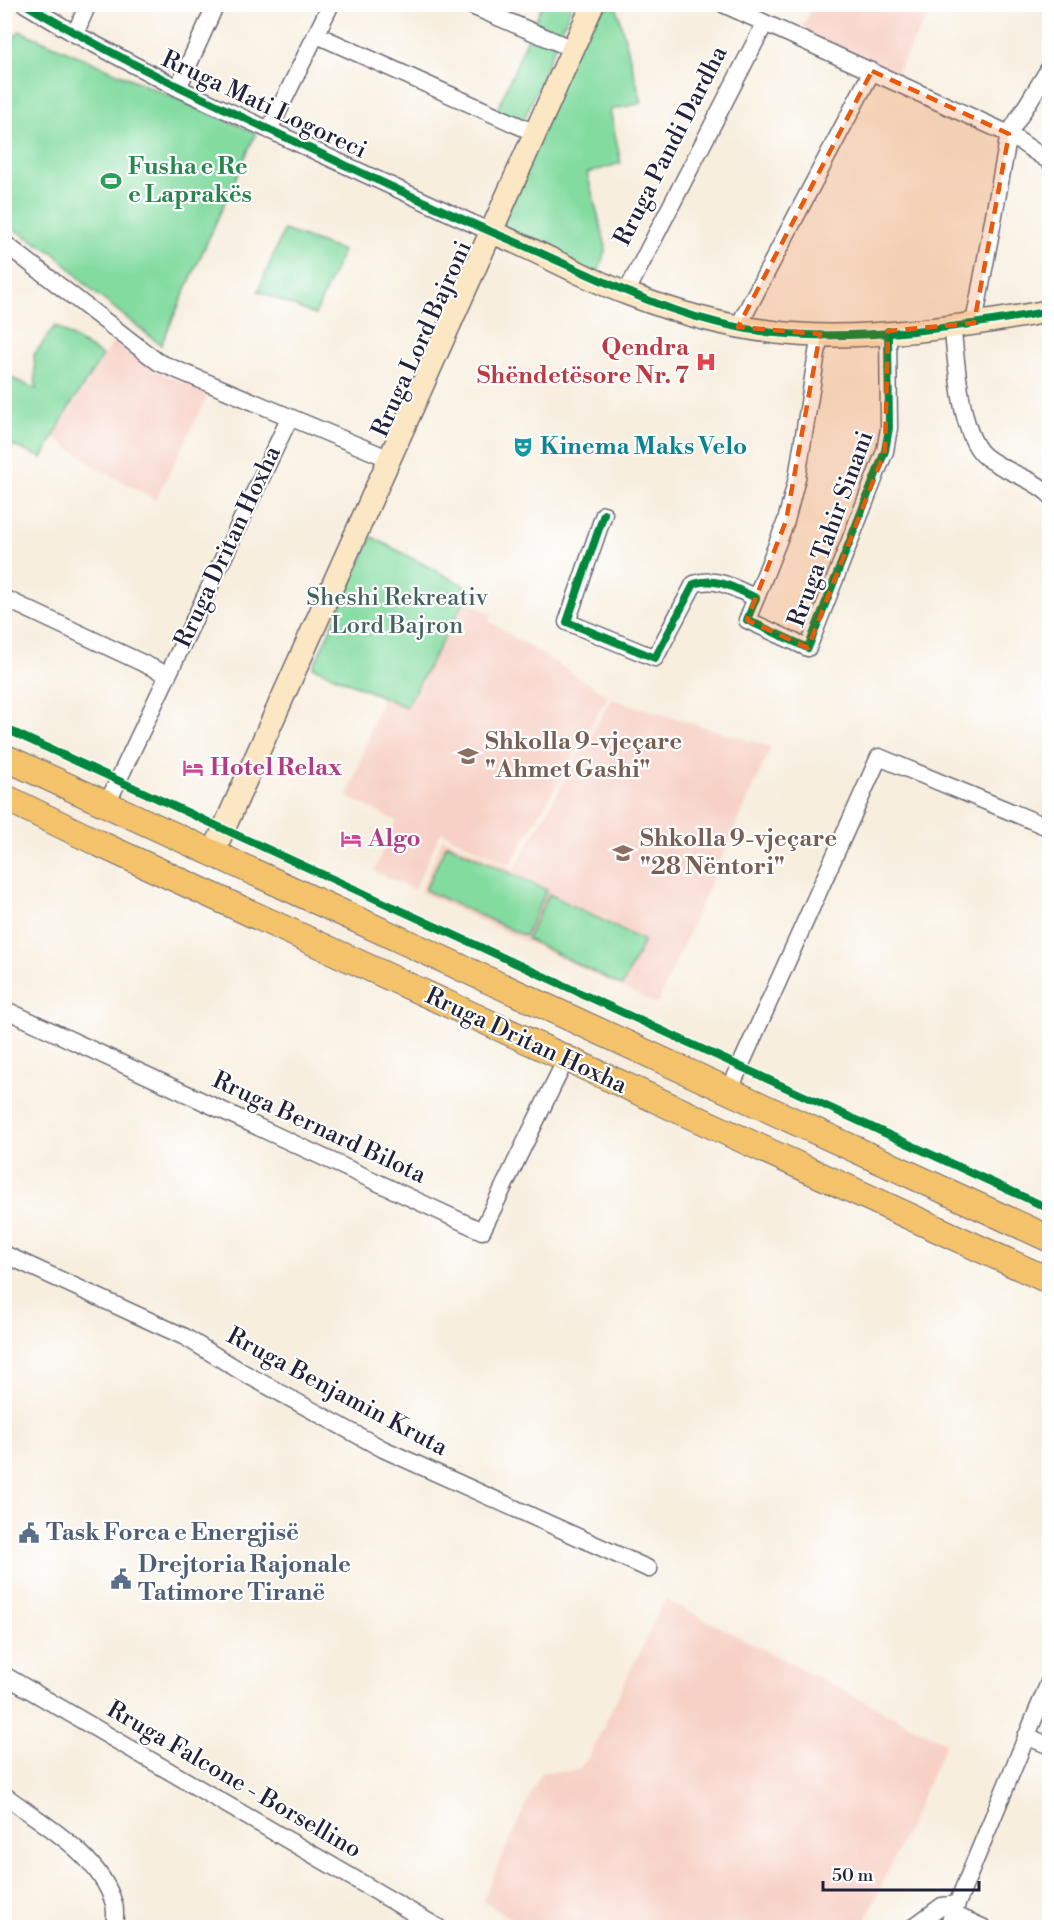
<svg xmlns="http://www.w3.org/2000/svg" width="1054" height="1932" font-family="'Libre Bodoni',serif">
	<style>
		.built { fill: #f7d1c6 }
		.green { fill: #83dba0; stroke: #527e6e; stroke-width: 1.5 }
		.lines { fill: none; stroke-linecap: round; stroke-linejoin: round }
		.street-casing { stroke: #6d6974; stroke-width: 19 }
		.secondary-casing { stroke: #6d6974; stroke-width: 25 }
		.primary-casing { stroke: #6d6974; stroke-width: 28 }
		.street { stroke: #fff; stroke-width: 16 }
		.secondary { stroke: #fbe7c3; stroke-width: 22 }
		.primary { stroke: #f4c26a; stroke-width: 26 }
		.cycleway-casing { stroke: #fff; stroke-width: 11 }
		.cycleway { stroke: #00873e; stroke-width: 8 }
		.marked { fill: #e8590c; fill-opacity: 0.2; stroke: #e8590c; stroke-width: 4.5; stroke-dasharray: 12 8; stroke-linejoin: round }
		.labels { text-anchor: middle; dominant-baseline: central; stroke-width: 4.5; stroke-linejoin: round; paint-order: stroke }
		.street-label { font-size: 24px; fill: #22223b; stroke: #fff }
		.leisure-label { font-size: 24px; font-weight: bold; fill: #27864d; stroke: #fff; text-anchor: start }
		.health-label { font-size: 24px; font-weight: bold; fill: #be3a42; stroke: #fff; text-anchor: end }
		.culture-label { font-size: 24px; font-weight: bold; fill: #0d838f; stroke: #fff; text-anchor: start }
		.park-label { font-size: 24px; fill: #44635e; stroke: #fff }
		.education-label { font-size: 24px; font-weight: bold; fill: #785e54; stroke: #fff; text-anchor: start }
		.hotel-label { font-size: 24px; font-weight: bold; fill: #b23c85; stroke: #fff; text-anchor: start }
		.service-label { font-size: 24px; font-weight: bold; fill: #4e5e75; stroke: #fff; text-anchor: start }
	</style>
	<rect width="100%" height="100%" fill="#fff"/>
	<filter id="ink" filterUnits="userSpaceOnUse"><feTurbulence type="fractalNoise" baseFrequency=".0167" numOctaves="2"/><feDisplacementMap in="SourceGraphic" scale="12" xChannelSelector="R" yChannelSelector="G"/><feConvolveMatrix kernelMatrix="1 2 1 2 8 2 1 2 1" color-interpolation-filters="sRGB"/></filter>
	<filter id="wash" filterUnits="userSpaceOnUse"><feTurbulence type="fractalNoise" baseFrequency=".008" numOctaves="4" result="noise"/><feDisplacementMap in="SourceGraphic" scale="24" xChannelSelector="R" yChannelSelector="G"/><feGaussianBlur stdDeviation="1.35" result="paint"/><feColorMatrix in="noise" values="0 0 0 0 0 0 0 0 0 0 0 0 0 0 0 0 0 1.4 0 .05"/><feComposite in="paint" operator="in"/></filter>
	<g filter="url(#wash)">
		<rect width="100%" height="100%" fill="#f7eede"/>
		<path class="built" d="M 813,5 L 918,5 L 930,12 L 896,73 L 800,32 Z
			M 113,342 L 154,370 L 209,393 L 156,500 L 97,468 L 54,437 Z
			M 466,601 L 492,614 L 489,621 L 608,696 L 510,865 L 441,832 L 414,890 L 374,871 L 396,821 L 348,797 L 382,696 L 406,707 Z
			M 611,699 L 771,747 L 657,1004 L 420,892 L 443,838 L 514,869 Z
			M 665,1599 L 946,1743 L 863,1927 L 526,1927 L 482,1901 L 541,1772 L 576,1771 L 589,1757 Z"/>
		<path class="green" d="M 542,5 L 572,5 L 521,127 L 495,115 Z
			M 593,5 L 616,5 L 642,103 L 610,110 L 621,163 L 587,173 L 606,247 L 596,280 L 491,232 Z
			M 20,31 L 256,133 L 161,345 L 94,292 L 54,253 L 5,224 L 5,46 Z
			M 284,230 L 343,251 L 315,315 L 258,291 Z
			M 55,326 L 103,356 L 70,406 L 42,458 L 5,442 L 5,375 L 36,389 L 34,355 Z
			M 372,537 L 471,589 L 406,707 L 313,667 Z
			M 447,844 L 547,890 L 525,936 L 425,890 Z
			M 549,894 L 644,941 L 622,986 L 527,939 Z"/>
	</g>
	<g filter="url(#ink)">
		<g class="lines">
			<g class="street-casing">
				<path id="street" d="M 25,4 L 75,34 L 178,88 L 491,232
					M 467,4 L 573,49
					M 723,4 L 1009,134 L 1050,162
					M 75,34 L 88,4
					M 317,35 L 535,133
					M 178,88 L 216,4
					M 269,130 L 331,4
					M 4,243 L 158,362 L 390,459
					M 626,293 L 765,23
					M 974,323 L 1009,134 L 1050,67
					M 952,326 C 957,359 959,437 986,457 C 1005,472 1033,478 1050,495
					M 738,327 L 872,71
					M 604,514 L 567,622 L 655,658 L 694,584 C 716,576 736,589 756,598 L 747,620 L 808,648 L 885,451 L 889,428 L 888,331
					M 4,598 L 168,675
					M 756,598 L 786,521 L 797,478 L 820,334
					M 107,804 L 289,419
					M 4,1009 L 482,1231 L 566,1059
					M 729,1091 L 879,757 L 1050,828
					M 4,1254 L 185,1337 L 242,1372 L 383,1449 L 649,1569
					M 4,1675 L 439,1928
					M 1026,1736 L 1050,1746
					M 4,1795 C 43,1824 100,1855 114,1904 C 116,1911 115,1920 114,1928
					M 953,1914 L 984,1928
					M 912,1928 L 942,1906 L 957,1904
					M 947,1928 L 1050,1680"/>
			</g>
			<g class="secondary-casing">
				<path id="secondary" d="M 491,232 C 538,250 581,277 628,294 C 675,312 723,326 773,332 C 854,343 969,326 1050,311
					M 213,853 L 593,4"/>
			</g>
			<g class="primary-casing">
				<path id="primary" d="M 4,757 L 1050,1239
					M 4,797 L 100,844 L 1050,1281"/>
			</g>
			<use href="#street" class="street"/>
			<use href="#secondary" class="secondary"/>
			<use href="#primary" class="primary"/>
			<g class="cycleway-casing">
				<path id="cycleway" d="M 25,4 C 114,57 207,101 300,144 C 369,176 437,209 506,238 C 597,276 673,322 775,333 C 863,341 963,327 1050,311
					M 604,514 L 567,622 L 655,658 L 694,584 C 716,576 736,589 756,598 L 747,620 L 808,648 L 885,451 L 889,428 L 888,331
					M 4,728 L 1050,1209"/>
			</g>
			<use href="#cycleway" class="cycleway"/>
		</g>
	</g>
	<path class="marked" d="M 872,71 L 1009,134 L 974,323 L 888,331 L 885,451 L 808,648 L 747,620 L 786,521 L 820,334 L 738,327 Z"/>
	<defs>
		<g id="stadium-bare" transform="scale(1.62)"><path d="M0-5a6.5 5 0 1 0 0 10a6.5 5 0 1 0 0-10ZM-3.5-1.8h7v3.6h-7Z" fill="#2e9e5b" stroke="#fff" stroke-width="2.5" paint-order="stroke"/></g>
		<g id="hospital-bare" transform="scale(1.62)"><path d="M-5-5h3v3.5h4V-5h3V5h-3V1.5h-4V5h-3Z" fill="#e0444e" stroke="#fff" stroke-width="2.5" paint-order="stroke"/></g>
		<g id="theatre-bare" transform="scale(1.62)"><path d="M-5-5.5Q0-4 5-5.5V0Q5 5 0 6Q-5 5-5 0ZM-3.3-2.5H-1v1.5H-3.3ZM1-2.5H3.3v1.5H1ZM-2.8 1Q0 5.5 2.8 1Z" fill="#0f9aa8" stroke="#fff" stroke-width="2.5" paint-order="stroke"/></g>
		<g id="school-bare" transform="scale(1.62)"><path d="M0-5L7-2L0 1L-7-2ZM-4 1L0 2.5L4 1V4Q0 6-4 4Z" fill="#8d6e63" stroke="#fff" stroke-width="2.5" paint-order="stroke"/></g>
		<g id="hotel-bare" transform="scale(1.62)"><path d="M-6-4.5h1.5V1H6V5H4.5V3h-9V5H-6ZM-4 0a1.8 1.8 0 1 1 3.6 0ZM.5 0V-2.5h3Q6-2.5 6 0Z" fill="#d1479c" stroke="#fff" stroke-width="2.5" paint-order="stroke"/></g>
		<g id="civic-bare" transform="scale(1.62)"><path d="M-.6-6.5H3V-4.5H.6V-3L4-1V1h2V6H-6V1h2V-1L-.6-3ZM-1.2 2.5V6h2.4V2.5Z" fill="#5c6f8a" stroke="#fff" stroke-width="2.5" paint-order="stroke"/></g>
	</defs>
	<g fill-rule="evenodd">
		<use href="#stadium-bare" x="111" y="181"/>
		<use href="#hospital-bare" x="706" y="362"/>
		<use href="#theatre-bare" x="523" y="447"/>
		<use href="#school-bare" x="468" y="756"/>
		<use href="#hotel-bare" x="193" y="768"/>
		<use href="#hotel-bare" x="351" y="839"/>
		<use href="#school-bare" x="623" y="853"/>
		<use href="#civic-bare" x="29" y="1533"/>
		<use href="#civic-bare" x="121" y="1579"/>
	</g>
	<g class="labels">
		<g class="street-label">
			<text transform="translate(264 105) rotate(25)">Rruga Mati Logoreci</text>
			<text transform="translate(671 146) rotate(-63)">Rruga Pandi Dardha</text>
			<text transform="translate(422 339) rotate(-66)">Rruga Lord Bajroni</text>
			<text transform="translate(831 529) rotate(-70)">Rruga Tahir Sinani</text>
			<text transform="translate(228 547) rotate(-65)">Rruga Dritan Hoxha</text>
			<text transform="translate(526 1041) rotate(25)">Rruga Dritan Hoxha</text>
			<text transform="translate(319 1128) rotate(25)">Rruga Bernard Bilota</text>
			<text transform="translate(337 1392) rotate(28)">Rruga Benjamin Kruta</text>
			<text transform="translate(234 1780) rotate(30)">Rruga Falcone - Borsellino</text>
		</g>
		<g class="leisure-label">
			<text x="128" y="167">Fusha e Re<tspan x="128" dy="28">e Laprakës</tspan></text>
		</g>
		<g class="health-label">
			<text x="689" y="348">Qendra<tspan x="689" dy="28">Shëndetësore Nr. 7</tspan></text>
		</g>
		<g class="culture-label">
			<text x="540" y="447">Kinema Maks Velo</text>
		</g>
		<g class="park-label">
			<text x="397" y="598">Sheshi Rekreativ<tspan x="397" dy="28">Lord Bajron</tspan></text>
		</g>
		<g class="education-label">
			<text x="485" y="742">Shkolla 9-vjeçare<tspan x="485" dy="28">"Ahmet Gashi"</tspan></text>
			<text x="640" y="839">Shkolla 9-vjeçare<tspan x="640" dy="28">"28 Nëntori"</tspan></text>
		</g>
		<g class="hotel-label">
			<text x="210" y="768">Hotel Relax</text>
			<text x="368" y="839">Algo</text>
		</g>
		<g class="service-label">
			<text x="46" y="1533">Task Forca e Energjisë</text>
			<text x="138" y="1565">Drejtoria Rajonale<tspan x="138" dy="28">Tatimore Tiranë</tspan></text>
		</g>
	</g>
	<rect width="1054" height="1932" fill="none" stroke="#fff" stroke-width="24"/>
	<path d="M823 1881v9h156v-9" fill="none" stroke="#22223b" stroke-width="3"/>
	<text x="832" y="1881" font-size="18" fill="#22223b" stroke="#ffffff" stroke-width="4.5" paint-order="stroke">50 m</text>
</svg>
